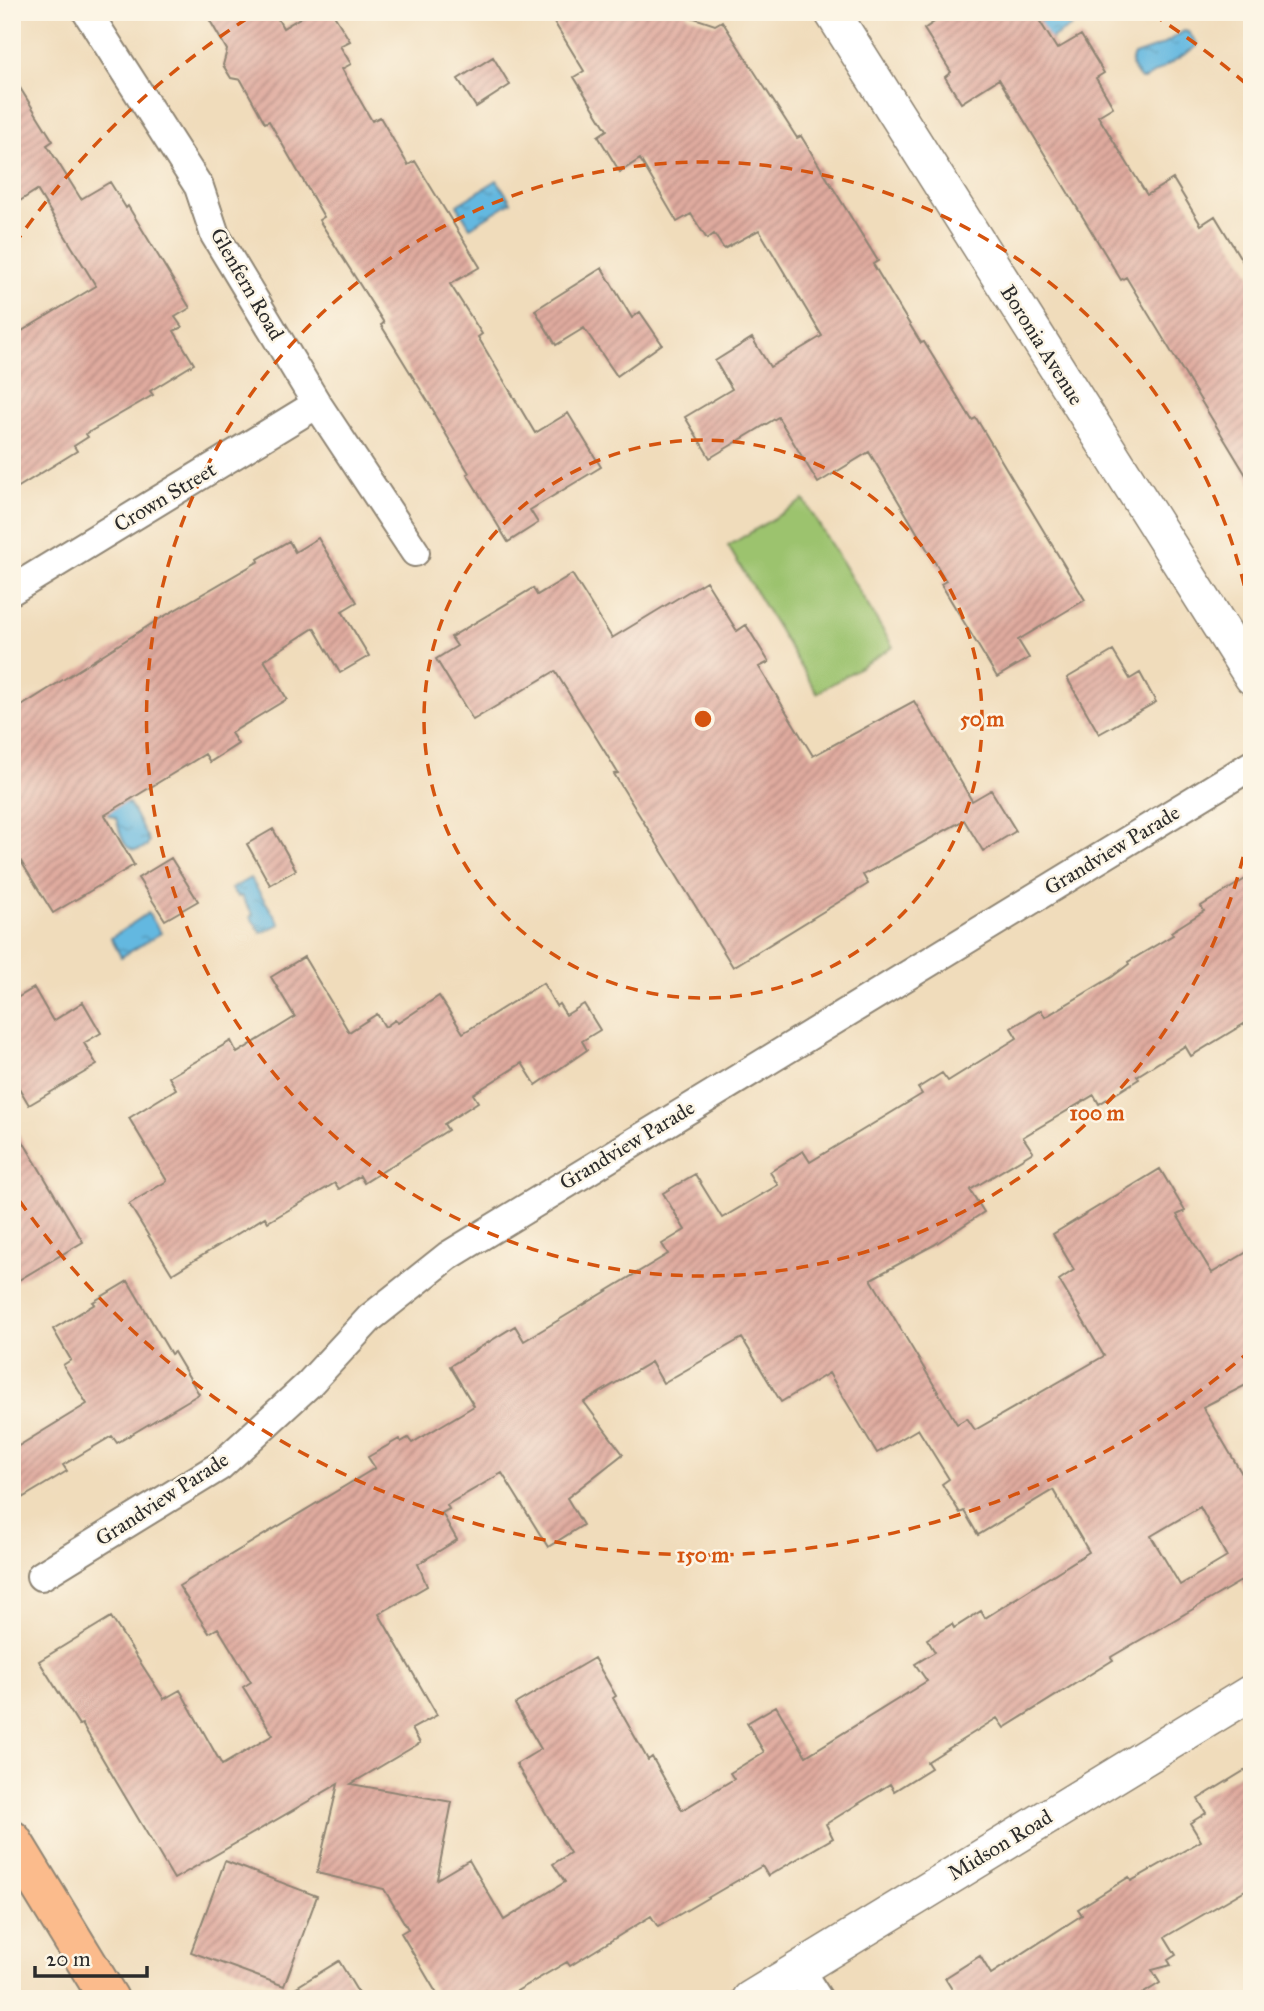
<svg xmlns="http://www.w3.org/2000/svg" width="1264" height="2011" font-family="'IM FELL Great Primer',serif">
	<style>
		.grass { fill: #9cc36e; stroke: #64774c; stroke-width: 2 }
		.water { fill: url(#water-ripples); stroke: #487286; stroke-width: 2 }
		.building { fill: url(#building-hatch); fill-rule: evenodd }
		.lines { fill: none; stroke-linecap: round; stroke-linejoin: round }
		.minor-casing { stroke: #8e8473; stroke-width: 32 }
		.tertiary-casing { stroke: #8e8473; stroke-width: 38 }
		.primary-casing { stroke: #8e8473; stroke-width: 42 }
		.minor { stroke: #fff; stroke-width: 28 }
		.tertiary { stroke: #fff; stroke-width: 35 }
		.primary { stroke: #fbbb8c; stroke-width: 38 }
		.ring { fill: none; stroke: #d5540f; stroke-width: 3.5; stroke-dasharray: 12 9 }
		.labels { text-anchor: middle; dominant-baseline: central; stroke-width: 5; stroke-linejoin: round; paint-order: stroke }
		.street-label { font-size: 21px; fill: #2b2b2b; stroke: #fcf5e5 }
		.centre { fill: #d5540f; stroke: #fcf5e5; stroke-width: 3.5 }
		.ring-label { font-size: 21px; text-anchor: middle; font-weight: bold; fill: #d5540f; stroke: #fcf5e5; stroke-width: 5; stroke-linejoin: round; paint-order: stroke }
	</style>
	<defs>
		<pattern id="water-ripples" width="26" height="14" patternUnits="userSpaceOnUse" patternTransform="scale(1.75)"><rect width="26" height="14" fill="#64b8e0"/><path d="M2 4q2-2 4 0t4 0M15 11q2-2 4 0t4 0" fill="none" stroke="#5396b6"/></pattern>
		<pattern id="building-hatch" width="6" height="6" patternUnits="userSpaceOnUse" patternTransform="scale(1.75)"><rect width="6" height="6" fill="#e0ab9f"/><path d="M-1 1l2-2M0 6l6-6M5 7l2-2" fill="none" stroke="#b68b82"/></pattern>
	</defs>
	<rect width="100%" height="100%" fill="#fcf5e5"/>
	<filter id="ink" filterUnits="userSpaceOnUse"><feTurbulence type="fractalNoise" baseFrequency=".0143" numOctaves="2"/><feDisplacementMap in="SourceGraphic" scale="14" xChannelSelector="R" yChannelSelector="G"/><feConvolveMatrix kernelMatrix="1 2 1 2 8 2 1 2 1" color-interpolation-filters="sRGB"/></filter>
	<filter id="wash" filterUnits="userSpaceOnUse"><feTurbulence type="fractalNoise" baseFrequency=".00686" numOctaves="4" result="noise"/><feDisplacementMap in="SourceGraphic" scale="28" xChannelSelector="R" yChannelSelector="G"/><feGaussianBlur stdDeviation="1.57" result="paint"/><feColorMatrix in="noise" values="0 0 0 0 0 0 0 0 0 0 0 0 0 0 0 0 0 1.4 0 .05"/><feComposite in="paint" operator="in"/></filter>
	<g filter="url(#wash)">
		<rect width="100%" height="100%" fill="#f0dcbb"/>
		<path class="grass" d="M 804,500 L 893,647 L 817,693 L 728,546 Z"/>
		<path class="water" d="M 1050,12 L 1063,12 L 1072,26 L 1022,57 L 1028,27 L 1048,16 Z
			M 1184,31 L 1188,32 L 1197,43 L 1196,47 L 1145,79 L 1141,79 C 1135,72 1128,64 1134,55 L 1160,46 Z
			M 497,180 L 511,202 L 470,227 L 457,205 Z
			M 123,796 L 127,804 L 129,803 L 149,841 C 146,847 148,846 141,849 C 123,855 120,831 116,818 L 107,814 L 105,805 Z
			M 250,878 L 280,924 L 261,933 L 250,917 L 253,915 L 241,896 L 238,897 L 231,889 Z
			M 148,913 L 161,933 L 121,957 L 111,938 Z"/>
		<g id="blocks">
			<path class="building" d="M 205,12 L 274,12 L 283,28 L 310,12 L 332,12 L 350,41 L 340,46 L 351,64 L 342,69 L 372,121 L 380,117 L 408,165 L 415,161 L 480,267 L 450,284 L 482,334 L 478,337 L 535,433 L 568,413 L 601,467 L 530,510 L 538,523 L 508,542 L 467,474 L 469,473 L 434,414 L 435,413 L 381,325 L 384,323 L 319,220 L 324,217 L 269,121 L 265,123 L 241,80 L 231,78 L 223,65 L 227,50 Z
				M 548,12 L 685,12 L 688,16 L 715,25 L 722,21 L 797,138 L 801,136 L 878,261 L 873,264 L 921,343 L 924,342 L 972,420 L 976,418 L 1085,600 L 1018,640 L 1029,658 L 997,677 L 941,584 L 946,581 L 869,452 L 818,483 L 778,417 L 710,458 L 685,417 L 732,389 L 715,361 L 752,338 L 770,367 L 822,336 L 759,230 L 724,249 L 714,234 L 707,239 L 691,214 L 677,222 L 640,159 L 620,172 L 598,136 L 607,130 L 574,77 L 584,71 Z
				M 949,12 L 1034,12 L 1057,49 L 1081,35 L 1104,73 L 1096,78 L 1113,107 L 1098,116 L 1147,195 L 1173,179 L 1201,225 L 1215,216 L 1252,277 L 1252,485 L 1126,277 L 1121,280 L 999,79 L 961,103 L 945,77 L 951,72 L 924,29 Z
				M 493,57 L 510,85 L 476,107 L 458,79 Z
				M 12,75 L 53,141 L 47,145 L 81,199 L 110,182 L 126,208 L 128,206 L 190,308 L 175,317 L 182,327 L 174,331 L 194,364 L 150,391 L 153,395 L 86,434 L 88,437 L 74,446 L 77,451 L 12,491 L 12,337 L 96,286 L 37,190 L 12,206 Z
				M 602,268 L 632,318 L 640,312 L 662,344 L 617,376 L 584,328 L 556,345 L 535,310 Z
				M 318,538 L 357,602 L 342,611 L 369,656 L 340,673 L 314,628 L 264,660 L 287,699 L 231,733 L 238,744 L 210,762 L 205,754 L 105,815 L 134,865 L 53,913 L 12,847 L 12,712 L 156,621 L 259,561 L 258,559 L 289,541 L 295,552 Z
				M 572,574 L 612,638 L 706,581 L 737,631 L 746,625 L 769,662 L 759,667 L 813,756 L 914,701 L 972,801 L 991,790 L 1016,831 L 983,851 L 964,820 L 863,875 L 868,884 L 733,967 L 614,774 L 618,773 L 555,671 L 473,720 L 436,659 L 457,646 L 451,637 L 533,588 L 537,595 Z
				M 1113,651 L 1130,679 L 1140,673 L 1156,702 L 1099,734 L 1067,678 Z
				M 273,829 L 296,870 L 270,885 L 247,844 Z
				M 171,858 L 198,901 L 165,920 L 138,878 Z
				M 1252,875 L 1252,1019 L 1191,1056 L 1185,1046 L 1137,1076 L 1139,1079 L 1099,1104 L 1094,1095 L 1023,1137 L 1033,1152 L 970,1190 L 984,1212 L 934,1245 L 871,1279 L 957,1424 L 967,1418 L 975,1430 L 1104,1356 L 1059,1280 L 1074,1270 L 1053,1234 L 1160,1169 L 1185,1211 L 1177,1215 L 1212,1273 L 1252,1249 L 1252,1382 L 1203,1407 L 1252,1491 L 1252,1600 L 1241,1581 L 1111,1657 L 1113,1660 L 1004,1728 L 997,1718 L 927,1762 L 931,1768 L 894,1791 L 890,1784 L 826,1824 L 833,1838 L 768,1876 L 762,1866 L 658,1927 L 651,1916 L 570,1966 L 567,1962 L 503,1999 L 440,1999 L 401,1933 L 408,1929 L 384,1889 L 317,1873 L 338,1784 L 174,1879 L 82,1724 L 79,1725 L 39,1661 L 111,1617 L 164,1699 L 180,1690 L 222,1765 L 273,1735 L 243,1687 L 251,1682 L 218,1628 L 209,1633 L 179,1586 L 375,1468 L 368,1457 L 399,1439 L 401,1442 L 408,1438 L 412,1443 L 474,1406 L 450,1366 L 515,1326 L 524,1341 L 668,1254 L 662,1244 L 685,1230 L 663,1193 L 695,1174 L 722,1218 L 778,1185 L 770,1172 L 803,1151 L 810,1162 L 922,1094 L 918,1088 L 942,1073 L 948,1081 L 1017,1038 L 1011,1028 L 1041,1010 L 1045,1017 L 1112,977 L 1129,964 L 1128,962 L 1173,935 L 1171,932 L 1204,911 L 1201,906 ZM 742,1338 L 781,1402 L 829,1373 L 877,1453 L 918,1429 L 949,1479 L 942,1484 L 960,1513 L 964,1511 L 978,1535 L 1053,1490 L 1089,1552 L 985,1618 L 981,1611 L 954,1628 L 952,1624 L 927,1639 L 935,1652 L 915,1664 L 927,1681 L 806,1756 L 776,1706 L 747,1723 L 764,1752 L 730,1773 L 734,1779 L 682,1810 L 652,1757 L 648,1760 L 613,1698 L 616,1696 L 594,1658 L 515,1704 L 541,1749 L 516,1764 L 570,1853 L 553,1864 L 565,1882 L 504,1920 L 469,1860 L 437,1879 L 452,1802 L 351,1784 L 420,1743 L 412,1729 L 437,1715 L 379,1614 L 427,1586 L 418,1564 L 457,1540 L 442,1513 L 449,1509 L 447,1505 L 502,1473 L 548,1547 L 583,1525 L 567,1498 L 623,1454 L 584,1402 L 651,1362 L 663,1383 ZM 1200,1507 L 1227,1557 L 1180,1585 L 1151,1536 Z
				M 304,957 L 349,1032 L 377,1014 L 385,1027 L 395,1020 L 398,1023 L 439,996 L 463,1033 L 543,983 L 556,1006 L 559,1004 L 566,1015 L 584,1004 L 600,1030 L 582,1041 L 587,1050 L 536,1085 L 522,1063 L 473,1094 L 478,1102 L 444,1124 L 448,1130 L 364,1183 L 360,1176 L 339,1189 L 335,1183 L 268,1222 L 265,1217 L 172,1274 L 129,1204 L 167,1181 L 129,1118 L 176,1089 L 169,1077 L 231,1041 L 237,1053 L 295,1017 L 271,977 Z
				M 34,988 L 53,1021 L 83,1002 L 101,1033 L 84,1043 L 97,1065 L 29,1105 L 12,1076 L 12,1001 Z
				M 12,1123 L 83,1242 L 12,1284 Z
				M 128,1281 L 171,1354 L 174,1352 L 199,1394 L 117,1443 L 112,1436 L 63,1465 L 67,1471 L 12,1504 L 12,1450 L 87,1404 L 63,1365 L 71,1360 L 53,1329 L 95,1304 L 93,1302 Z
				M 1252,1766 L 1252,1886 L 1165,1937 L 1176,1955 L 1168,1960 L 1171,1965 L 1152,1970 L 1160,1983 L 1134,1999 L 952,1999 L 956,1996 L 945,1978 L 980,1956 L 991,1974 L 1082,1915 L 1078,1909 L 1129,1877 L 1131,1881 L 1201,1841 L 1190,1823 L 1206,1813 L 1198,1799 Z
				M 225,1861 L 317,1896 L 284,1986 L 191,1952 Z
				M 339,1961 L 362,1999 L 277,1999 Z"/>
		</g>
	</g>
	<g filter="url(#ink)">
		<use href="#blocks" fill-opacity="0" stroke="#8e8473" stroke-width="2"/>
		<g class="lines">
			<g class="minor-casing">
				<path id="minor" d="M 87,12 L 199,187 L 215,235 L 317,404 L 415,552
					M 12,590 L 317,404
					M 41,1576 L 220,1466 L 308,1385 L 370,1318 L 448,1256 L 1252,765
					M 798,1968 L 818,1999"/>
			</g>
			<g class="tertiary-casing">
				<path id="tertiary" d="M 832,12 L 1252,677
					M 750,1999 L 1252,1692"/>
			</g>
			<g class="primary-casing">
				<path id="primary" d="M 12,1840 L 109,1999"/>
			</g>
			<use href="#minor" class="minor"/>
			<use href="#tertiary" class="tertiary"/>
			<use href="#primary" class="primary"/>
		</g>
	</g>
	<g class="ring">
		<circle cx="703" cy="719" r="279"/>
		<path d="M1252 816A557 557 0 1 1 1252 622"/>
		<path d="M1251 1350A836 836 0 0 1 14 1193M14 245A836 836 0 0 1 254 14M1152 14A836 836 0 0 1 1251 88"/>
	</g>
	<g class="labels">
		<g class="street-label">
			<text transform="translate(247 284) rotate(60)">Glenfern Road</text>
			<text transform="translate(1042 345) rotate(58)">Boronia Avenue</text>
			<text transform="translate(165 497) rotate(-31)">Crown Street</text>
			<text transform="translate(1112 850) rotate(-31)">Grandview Parade</text>
			<text transform="translate(627 1145) rotate(-31)">Grandview Parade</text>
			<text transform="translate(162 1499) rotate(-33)">Grandview Parade</text>
			<text transform="translate(1000 1845) rotate(-31)">Midson Road</text>
		</g>
	</g>
	<circle cx="703" cy="719" r="10" class="centre"/>
	<g class="ring-label">
		<text x="982" y="726">50 m</text>
		<text x="1097" y="1120">100 m</text>
		<text x="703" y="1562">150 m</text>
	</g>
	<rect width="1264" height="2011" fill="none" stroke="#fcf5e5" stroke-width="42"/>
	<path d="M35 1966v10h112v-10" fill="none" stroke="#2b2b2b" stroke-width="3.5"/>
	<text x="46" y="1966" font-size="21" fill="#2b2b2b" stroke="#fcf5e5" stroke-width="5" paint-order="stroke">20 m</text>
</svg>
